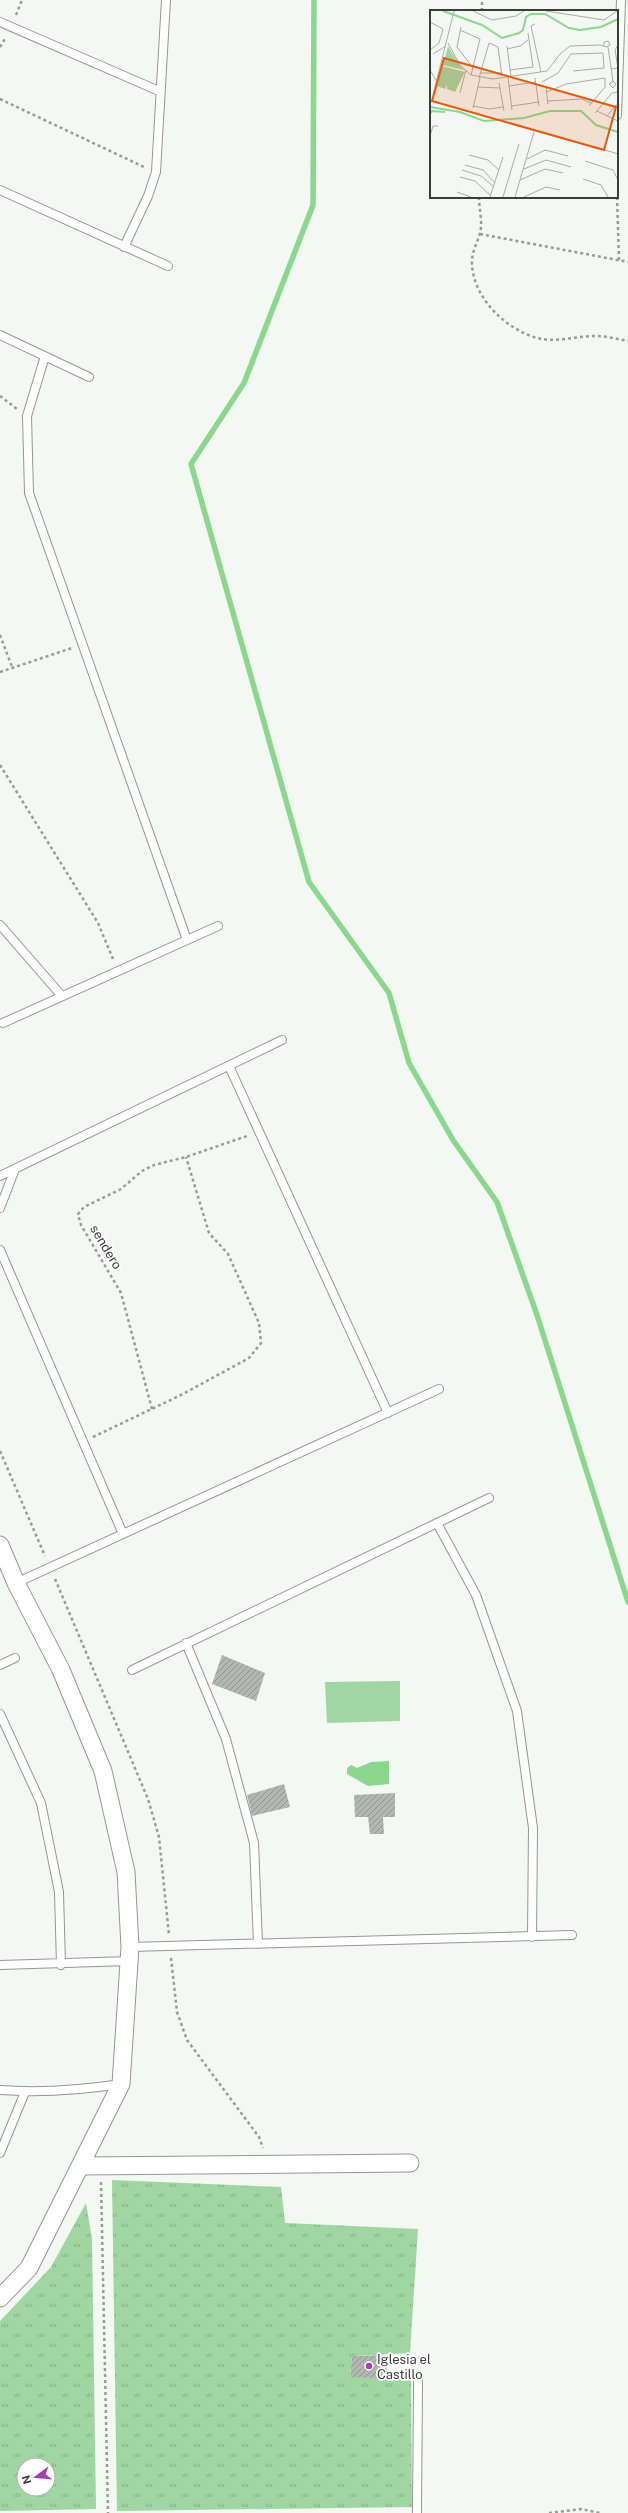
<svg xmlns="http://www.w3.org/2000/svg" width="628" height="2513" font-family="'Public Sans',sans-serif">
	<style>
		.grass { fill: url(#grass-tufts); fill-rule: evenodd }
		.park { fill: #a0d6a1 }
		.water { fill: #8bd78d }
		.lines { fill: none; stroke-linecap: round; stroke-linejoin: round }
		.stream { stroke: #8bd78d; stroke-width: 5.5 }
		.building { fill: url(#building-hatch) }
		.lane-casing { stroke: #939893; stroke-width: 10 }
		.street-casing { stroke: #939893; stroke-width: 19 }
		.path { stroke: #989b97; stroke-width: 2.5; stroke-dasharray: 3 3; stroke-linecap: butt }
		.lane { stroke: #fff; stroke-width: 8 }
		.street { stroke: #fff; stroke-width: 17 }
		.poi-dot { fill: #a342aa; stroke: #fff; stroke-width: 1.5 }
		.labels { text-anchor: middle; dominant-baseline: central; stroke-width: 3.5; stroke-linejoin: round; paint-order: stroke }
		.street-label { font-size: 13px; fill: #3b3d3b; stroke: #fff }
		.poi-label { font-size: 13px; fill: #3b3d3b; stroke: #fff; text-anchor: start }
		.inset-river { fill: none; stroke: #8bd78d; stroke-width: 2 }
		.inset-road { fill: none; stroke: #a9ada9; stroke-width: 1 }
		.view { fill: #e8590c; fill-opacity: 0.15; stroke: #e8590c; stroke-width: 2 }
		.inset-edge { fill: none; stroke: #3b3d3b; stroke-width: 2 }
	</style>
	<defs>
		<pattern id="grass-tufts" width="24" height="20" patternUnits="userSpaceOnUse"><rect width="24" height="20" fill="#a0d6a1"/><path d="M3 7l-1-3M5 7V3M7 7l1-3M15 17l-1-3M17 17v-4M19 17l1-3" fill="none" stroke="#84af84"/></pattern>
		<pattern id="building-hatch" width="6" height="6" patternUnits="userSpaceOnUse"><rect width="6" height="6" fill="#b2b7b2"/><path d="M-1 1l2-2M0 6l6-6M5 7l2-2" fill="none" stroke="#929692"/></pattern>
	</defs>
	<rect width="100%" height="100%" fill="#f3f8f2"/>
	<path class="grass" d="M 112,2180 L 281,2187 L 285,2223 L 418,2229 L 410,2353 L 352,2356 L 350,2376 L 411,2379 L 412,2507 L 117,2511 Z
		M 86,2203 L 92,2239 L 96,2509 L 0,2511 L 0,2321 L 51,2267 ZM 24,2465 L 48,2465 L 48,2489 L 24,2489 Z"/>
	<path class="park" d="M 400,1681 L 400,1721 L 327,1723 L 325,1682 Z"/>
	<path class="water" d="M 389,1761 L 389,1784 L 368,1786 L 347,1774 L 347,1768 L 351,1765 L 357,1768 L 371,1762 Z"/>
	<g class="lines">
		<path class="stream" d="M 314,0 L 313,205 L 244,383 L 191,464 L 309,882 L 389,993 L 409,1063 L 453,1140 L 497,1202 L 537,1315 L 628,1602"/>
	</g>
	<path class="building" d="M 222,1655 L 265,1673 L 256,1701 L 212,1684 Z
		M 284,1784 L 290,1807 L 252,1816 L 247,1795 Z
		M 395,1793 L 395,1817 L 383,1817 L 384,1834 L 370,1834 L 368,1817 L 355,1817 L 354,1795 Z
		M 386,2355 L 387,2379 L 350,2377 L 352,2356 Z"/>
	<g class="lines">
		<g class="lane-casing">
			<path id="lane" d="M 0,22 L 159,91
				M 617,115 L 621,0
				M 0,190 L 168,266
				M 124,247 L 148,196 L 156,172 L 166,0
				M 0,335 L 89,377
				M 45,356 L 27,416 L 29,493 L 187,940
				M 0,925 L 61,995
				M 3,1023 L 218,926
				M 229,1066 L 388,1413
				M 0,1176 L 282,1040
				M 0,1208 L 15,1169
				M 0,1250 L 123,1534
				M 437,1523 L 476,1595 L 517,1711 L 533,1828 L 532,1937
				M 16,1583 L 439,1389
				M 186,1643 L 226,1739 L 254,1843 L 258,1944
				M 0,1665 L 15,1658
				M 132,1670 L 489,1498
				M 0,1714 L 41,1803 L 59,1892 L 61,1965
				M 130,1947 L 572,1935
				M 0,1965 L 130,1961
				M 0,2090 C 40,2093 81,2090 121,2084
				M 0,2153 L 25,2092
				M 417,2513 L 418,2382"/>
		</g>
		<g class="street-casing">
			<path id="street" d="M 0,1545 L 16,1583 L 61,1670 L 103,1771 L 126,1872 L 130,1947 L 121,2084 L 29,2268 L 0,2298
				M 82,2166 L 410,2163"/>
		</g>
		<path class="path" d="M 482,11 L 482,0
			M 16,15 L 22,0
			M 0,47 L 6,37
			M 0,99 L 144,167
			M 479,197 C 479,209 483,222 480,233 C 477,244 471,253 472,265 C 474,299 506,329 537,338 C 556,343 576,336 595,336 C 606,336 617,339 628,341
			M 617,197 L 619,260
			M 480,234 L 628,262
			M 0,396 L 17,409
			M 0,635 L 12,667
			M 0,672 L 72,648
			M 0,765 L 98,923 L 113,959
			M 152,1409 L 121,1293 L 81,1225 L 78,1214 L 84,1207 L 121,1189 L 142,1171 L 154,1165 L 186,1157 L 247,1136
			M 93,1437 L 181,1395 L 249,1358 L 261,1343 L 259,1323 L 228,1254 L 209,1233 L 186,1157
			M 0,1451 L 45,1556
			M 55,1579 L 148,1799 L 159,1837 L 169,1935
			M 171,1958 L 177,2012 L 187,2040 L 259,2137 L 263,2148
			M 101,2182 L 108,2513
			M 549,2513 L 581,2509 L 600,2513"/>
		<use href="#lane" class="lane"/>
		<use href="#street" class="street"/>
	</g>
	<circle class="poi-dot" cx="369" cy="2366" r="4"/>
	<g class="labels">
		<g class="street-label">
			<text transform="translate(106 1247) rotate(59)">sendero</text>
		</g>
		<g class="poi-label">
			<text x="377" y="2359">Iglesia el<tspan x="377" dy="15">Castillo</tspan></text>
		</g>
	</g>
	<g transform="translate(430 10)">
		<rect width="188" height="188" fill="#f3f8f2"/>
		<path d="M 18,36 L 30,56 L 34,60 L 13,55 ZM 12,56 L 35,62 L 25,82 L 17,79 L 17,75 L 15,79 L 7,76 Z" fill="#a0d6a1"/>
		<path class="inset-river" d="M 13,1 L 52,15 L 72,28 L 89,23 L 93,20 L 96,7 L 101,4 L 115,4 L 139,18 L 150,20 L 171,17 L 188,9M 0,97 L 30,102 L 54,111 L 94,108 L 120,101 L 151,101 L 166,115 L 188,122M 0,104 L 2,101 L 15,102"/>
		<path class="inset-road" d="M 43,1 L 62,10 L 86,6 L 94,1M 116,1 L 174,10 L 187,1M 0,12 L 13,19 L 9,33 L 0,40M 105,14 L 101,16 L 111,62M 31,17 L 27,37 L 43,58M 30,20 L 50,29 L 41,65M 18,33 L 30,55 L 41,65 L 63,69 L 117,61 L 131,43 L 140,36 L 170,35 L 176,37 L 180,35 L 178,31 L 174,32 L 174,36M 77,36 L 81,67M 178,37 L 183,71 L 186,74 L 183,78 L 179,74 L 183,71M 77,39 L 90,36 L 98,30M 3,44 L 16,36M 181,59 L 188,58 L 185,40 L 188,35M 0,60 L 7,72M 80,60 L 103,57 L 98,23M 51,63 L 72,63M 78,67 L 82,100M 49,68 L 59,33 L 68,37 L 72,66M 105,68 L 109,96M 112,72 L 128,63 L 141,44 L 173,43 L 174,58 L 143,61M 69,73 L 74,101M 79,76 L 105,72M 48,77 L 70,78M 116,77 L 118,94M 117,82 L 136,74 L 175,68 L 175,77 L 159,96M 30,83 L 36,60M 3,85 L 24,1M 118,91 L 152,89 L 161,93M 43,96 L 59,99 L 73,97M 82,96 L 109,92M 43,98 L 50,68M 167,101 L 188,111M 165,103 L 182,83 L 188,82M 177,106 L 188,93M 0,126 L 3,116 L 8,116M 163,136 L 188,144M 39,145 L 58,150 L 69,160M 97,149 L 115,140 L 138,146M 155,151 L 183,160 L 188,170M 35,155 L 53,160 L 65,173M 94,159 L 116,150 L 141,157M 32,160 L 51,166 L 64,177M 30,167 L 45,171 L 61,186M 153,169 L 171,175 L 178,187M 90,170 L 115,159 L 133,163M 27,182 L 41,187M 60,187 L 73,147M 73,187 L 89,134M 85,187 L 104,122M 94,187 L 116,177 L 130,180"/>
		<path class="view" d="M 14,48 L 186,97 L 174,140 L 2,91 Z"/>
		<rect width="188" height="188" class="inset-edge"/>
	</g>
	<g transform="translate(36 2477) rotate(254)"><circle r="19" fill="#ffffff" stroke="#b1b1b1"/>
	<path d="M0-3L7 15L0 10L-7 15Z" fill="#a342aa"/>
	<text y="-6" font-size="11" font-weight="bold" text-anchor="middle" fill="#3b3d3b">N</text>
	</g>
</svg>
